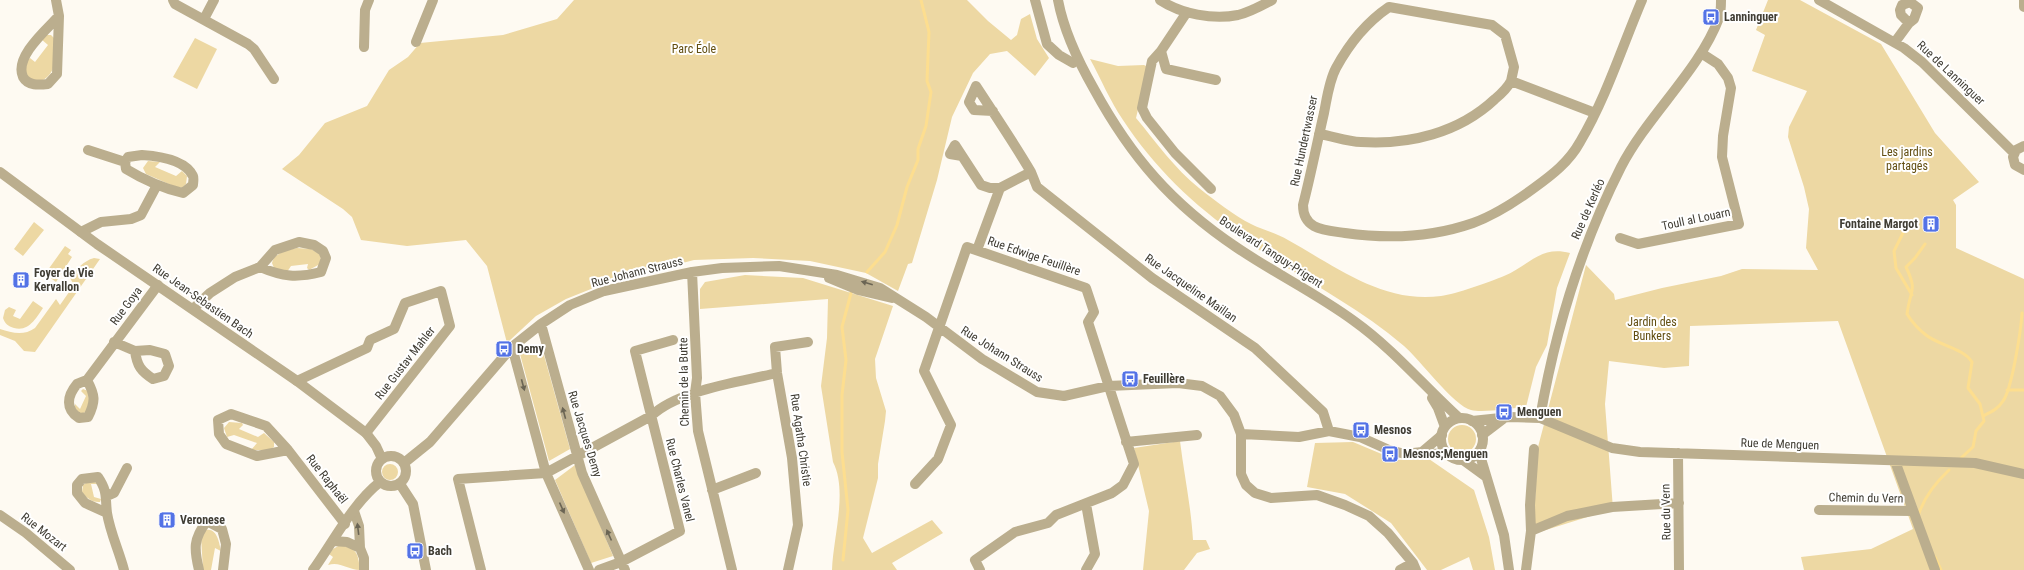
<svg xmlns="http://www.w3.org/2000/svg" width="2024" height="570" font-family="'Roboto Condensed',sans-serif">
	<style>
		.green { fill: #edd8a3 }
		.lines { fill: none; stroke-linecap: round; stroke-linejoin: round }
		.stream { stroke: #fdde8f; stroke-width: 3 }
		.minor { stroke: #bbae8e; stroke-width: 10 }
		.tertiary { stroke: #bbae8e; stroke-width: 10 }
		.oneway { fill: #6b6554 }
		.labels { text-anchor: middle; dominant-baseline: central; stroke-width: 4; stroke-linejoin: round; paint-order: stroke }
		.poi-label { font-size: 12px; font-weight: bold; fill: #403d34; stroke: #fff; text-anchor: start }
		.park-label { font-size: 12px; fill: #624e11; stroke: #fff }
		.street-label { font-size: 12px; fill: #403d34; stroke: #fff }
	</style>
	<rect width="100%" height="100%" fill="#fefaf2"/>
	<path class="green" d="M 574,0 L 967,0 L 988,21 L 1011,40 L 1017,35 L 1021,19 L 1030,14 L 1037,39 L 1049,58 L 1035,76 L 1007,51 L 990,54 L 973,73 L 952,117 L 937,180 L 912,263 L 908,264 L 898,291 L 866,273 L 810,261 L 753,258 L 694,260 L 606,283 L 566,299 L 536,316 L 507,343 L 487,266 L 466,240 L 407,246 L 361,240 L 352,217 L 343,209 L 282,169 L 299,155 L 325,123 L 367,106 L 389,70 L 408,57 L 420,43 L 503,35 L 557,19 Z
		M 1768,0 L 1800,0 L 1881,44 L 1935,133 L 1979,182 L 1953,200 L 1956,205 L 1956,248 L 2024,279 L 2024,570 L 1804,570 L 1801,557 L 1871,549 L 1913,529 L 1838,321 L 1690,326 L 1689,366 L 1664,368 L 1609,361 L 1605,404 L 1613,509 L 1533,534 L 1538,447 L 1586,265 L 1614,294 L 1615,300 L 1662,288 L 1721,276 L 1742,269 L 1818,270 L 1806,248 L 1809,209 L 1804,187 L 1788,137 L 1789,127 L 1807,91 L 1752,71 L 1765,35 L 1756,30 Z
		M 46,35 L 51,35 L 55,39 C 55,56 58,77 37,82 L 26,76 L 25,63 L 30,58 L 35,62 L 48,45 L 41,39 Z
		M 195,38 L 217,49 L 197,89 L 173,77 Z
		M 1090,59 L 1118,66 L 1144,65 L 1148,67 L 1136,118 C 1156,142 1175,169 1199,188 C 1214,200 1235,216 1251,224 C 1263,230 1276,233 1288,240 C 1335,266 1383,304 1441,296 C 1456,294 1489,282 1504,276 C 1529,266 1540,245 1570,253 L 1557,288 L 1547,345 L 1536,367 L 1526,407 C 1512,408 1483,413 1471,410 C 1454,406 1420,360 1404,346 C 1354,303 1294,275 1240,237 C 1194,206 1153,166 1123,120 C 1110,101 1101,79 1090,59 Z
		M 148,161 L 160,162 L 155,167 L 176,176 L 182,171 L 187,176 L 186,184 L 183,187 L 178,188 L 146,174 L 143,168 Z
		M 34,222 L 44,230 L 23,256 L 14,249 Z
		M 65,246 L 71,250 L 68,254 L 72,257 L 56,282 L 45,274 Z
		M 297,248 L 311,249 L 321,255 L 320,264 L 309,270 L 307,268 L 308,264 L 291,266 L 287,272 L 274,268 L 272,263 C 274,253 287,250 297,248 Z
		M 94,258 L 100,259 L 35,352 L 24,351 L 15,341 L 0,335 L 0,329 C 12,333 24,336 35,328 L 56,299 L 60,305 L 74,285 L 70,278 C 77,269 83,261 94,258 Z
		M 745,275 L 803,278 L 893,306 L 875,359 L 876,378 L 886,411 L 885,421 L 878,464 L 878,478 L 863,538 L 872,553 L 932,520 L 943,533 L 892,563 L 897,570 L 832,570 C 833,538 848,491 833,462 L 821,386 L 827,338 L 828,299 L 700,309 L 700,289 L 705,282 Z
		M 33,301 L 43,308 C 36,318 29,332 14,328 C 8,326 5,324 3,318 L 5,310 L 9,307 L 16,310 L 13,316 L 20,319 Z
		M 527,345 L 542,348 L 570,449 L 549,461 L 520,354 Z
		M 83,389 L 88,391 L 90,407 L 88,411 L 81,414 C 77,411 74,409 75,404 L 80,409 L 86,396 L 81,391 Z
		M 229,422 L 242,423 L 243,425 L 239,429 L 258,437 L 264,433 L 274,442 L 274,447 L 268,450 L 251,450 L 257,443 L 234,435 L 227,437 L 224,428 Z
		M1448 439a14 14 0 1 1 28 0a14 14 0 1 1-28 0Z
		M 1180,441 C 1184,474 1191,506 1193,540 L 1206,540 L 1210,549 L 1197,553 L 1184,570 L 1143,570 L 1149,511 L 1134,448 Z
		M 1353,442 L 1396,460 L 1429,459 L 1474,490 L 1489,537 L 1495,570 L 1473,570 L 1469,557 L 1441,570 L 1427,570 L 1391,523 L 1345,494 L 1307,487 L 1315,443 Z
		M382 472a8 8 0 1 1 16 0a8 8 0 1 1-16 0Z
		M 575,465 L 613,556 L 591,563 L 555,480 Z
		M 89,481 L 93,481 L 98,484 L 91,484 L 94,497 L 101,499 L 100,502 C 93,503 85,497 82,492 L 83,485 Z
		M 206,530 C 217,528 219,542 221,551 L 215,548 L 211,570 L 203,570 L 201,537 Z
		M 340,545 C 357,549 358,552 360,570 C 348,570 340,561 328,565 L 333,557 L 329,554 L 333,549 Z"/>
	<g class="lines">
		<path class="stream" d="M 1907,225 L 1894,251 L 1896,268 L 1912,295
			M 1925,244 L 1915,258 L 1906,267 C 1918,292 1910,289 1907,314 C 1912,322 1918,329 1926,335 C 1938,345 1963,348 1972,362 L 1968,388 L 1980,404 L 1984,421 L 1976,431 L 1973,447 L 1961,458
			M 867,272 L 885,252 L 897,225 L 907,187 L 918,160 L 918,149 L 926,126 L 931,92 L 927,81 L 929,32 L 921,0
			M 2007,390 L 2024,390
			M 1983,416 C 1991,412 1998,409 2003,401 C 2012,389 2021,330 2022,313
			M 1918,516 C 1924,497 1935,483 1949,470
			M 1935,557 L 1941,570
			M 843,560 L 848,510 L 842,452 L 842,395 L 846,360 L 842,327 L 851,293"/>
		<path class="minor" d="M 56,0 L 59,16 L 57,74 L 48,84 C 39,85 28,86 23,77 C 14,57 46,30 59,16
			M 173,0 L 175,4 L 248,44 L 254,49 L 274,79
			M 1035,0 L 1047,44 L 1059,55 L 1073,63
			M 1160,0 C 1181,14 1213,20 1238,15 C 1250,12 1261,6 1272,0
			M 1819,0 L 1904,48 L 1922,62 L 2014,153
			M 2024,0 L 2024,7
			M 1187,12 L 1161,51 L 1152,61 L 1142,108 L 1147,118 L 1175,153 L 1211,189
			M 204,19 L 214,0
			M 416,42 L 433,0
			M 1895,42 L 1909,23 L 1914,19 L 1918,8 L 1910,2 L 1902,5 L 1900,10 L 1901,15 L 1909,23
			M 364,47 L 365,10 L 369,0
			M 1161,51 L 1166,69 L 1216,80
			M 993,111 L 974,110 L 969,102 L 976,86 C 995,115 1014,143 1031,172
			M 1595,113 L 1511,81 L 1514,67 L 1505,35 L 1492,25 L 1389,7 C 1367,22 1349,44 1336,68 C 1329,81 1327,98 1324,113 C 1317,143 1311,174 1303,205 C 1303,230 1325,230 1345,233 C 1387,239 1433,237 1473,223 C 1495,215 1515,202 1534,188 C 1552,175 1569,162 1580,142 C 1606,98 1622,47 1642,0
			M 1319,134 C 1333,136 1347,142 1361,142 C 1409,145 1459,133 1495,99 C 1501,94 1507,89 1511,81
			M 2024,146 L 2016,150 L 2013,157 L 2015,165 L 2024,170
			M 88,150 L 125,162
			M 142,155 C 157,156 185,159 193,176 C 194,178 193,183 193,185 L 183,193 C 162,188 144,180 126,169 L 125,162 L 128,157 Z
			M 962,156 L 950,154 L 955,145 L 981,185 L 990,188 L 1000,188
			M 81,232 L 101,222 L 131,219 L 141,215 L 157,185
			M 1620,238 L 1638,244 L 1739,224 L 1722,157 L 1723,136 L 1731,88 L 1728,78 L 1718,64 L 1701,53
			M 977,250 L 1000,188 L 1031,172 L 1037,187 L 1152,278 L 1255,348 L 1323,412 L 1329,431
			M 692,272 L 697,378 L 695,393 L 698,431 L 732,570
			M 829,278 L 858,290 L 892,298
			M 193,309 L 210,293 L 235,277 L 260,267 L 275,250 L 299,242 L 314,245 L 323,251 L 326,258 L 321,272 C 297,278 283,277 260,267
			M 541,324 L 582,473 L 625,570
			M 114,342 L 135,351 L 150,350 L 165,354 L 169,366 L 164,376 L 153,379 C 141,371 137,366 135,351
			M 512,347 L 546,473 L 589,570
			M 87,380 L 77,384 C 67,396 65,409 79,418 L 88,417 C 96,401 95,395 87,380 L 158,285
			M 297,381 L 367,348 L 370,340 L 394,329 L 405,303 L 441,291 L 450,326 L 366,433
			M 1540,418 C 1555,331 1581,246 1621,167 C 1648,115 1699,71 1719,18 C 1721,13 1721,6 1721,0
			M 1472,421 L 1510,417 L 1540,418 L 1612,448 L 1640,452 L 1975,463 L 2024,474
			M 1241,434 L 1299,437 L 1329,431 L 1360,437 L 1389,450 L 1405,454 L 1422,452 L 1448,455
			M 1482,435 L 1503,419
			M 1126,442 L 1197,435
			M 288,450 L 257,456 L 226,444 L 219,434 L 218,420 L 231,414 L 266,426 L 288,450 L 345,524
			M 1422,452 L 1442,435
			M 1678,453 L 1679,570
			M 1895,461 L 1935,570
			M 404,463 L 430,442 L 512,347 L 541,324 L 570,305 L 604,291 L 692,272 L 722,268 L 779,266 L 837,275 L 880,288 L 926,317 L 982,359 L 1037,392 L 1064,396 L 1108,386 L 1178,383 L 1202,386 L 1220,396 L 1234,415 L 1241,434 L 1241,474 L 1246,485 L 1255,493 L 1271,498 L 1317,495 L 1345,505 L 1369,516 L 1388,533 L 1413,563 L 1416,570
			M 400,484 L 413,504 L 426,570
			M 915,484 L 938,459 L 951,425 L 924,371 L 967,247 L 1086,288 L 1094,312 L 1088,322 L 1134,464 L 1123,485 L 1112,493 L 1056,515 L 1048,523 L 1015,532 L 975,560 L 980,570
			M 712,490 L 756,473
			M 107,496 L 114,493 L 127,468
			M 1086,504 L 1095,554 L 1086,570
			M 1819,510 L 1913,511
			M 354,511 L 359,526 L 360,548 L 364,558 L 364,570
			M 107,513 L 85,503 L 77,493 L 77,485 L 82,479 L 98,477 C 108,492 105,497 107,513 C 110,532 119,551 124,570
			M 1531,531 L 1530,505 L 1534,449
			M 333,541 L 347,542 L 360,548
			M 199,570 C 194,549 193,539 207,521 L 222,529 L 226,544 L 223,570
			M 481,570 L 458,479 L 546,473 L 651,416 C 678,390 740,382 777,373
			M 599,570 L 621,562 L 680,531 L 635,351 L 673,340
			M 788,570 L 798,525 L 792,458 L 777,373 L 775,347 L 808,342
			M 1400,570 L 1413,563
			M 1526,570 L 1531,531 L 1567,516 L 1612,507 L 1679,503"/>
		<path class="tertiary" d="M 1058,0 C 1064,32 1078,61 1094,89 C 1131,157 1172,204 1236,247 C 1274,273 1316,293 1354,321 C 1393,349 1423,385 1458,417
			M 0,172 L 97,244 L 297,381 L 366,433 L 376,446 L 382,459
			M 1432,398 L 1438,408 L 1445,427
			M1441 439a21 21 0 1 1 42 0a21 21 0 1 1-42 0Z
			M 1479,452 L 1504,535 L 1509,570
			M376 471a15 15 0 1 1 30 0a15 15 0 1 1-30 0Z
			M 1463,460 L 1485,476
			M 0,515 L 26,533 L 70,570
			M 313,570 C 333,542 353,503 380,482"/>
	</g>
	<defs><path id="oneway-solid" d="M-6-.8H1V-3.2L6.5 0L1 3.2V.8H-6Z"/></defs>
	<g class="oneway">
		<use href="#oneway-solid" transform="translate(867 283) rotate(-164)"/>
		<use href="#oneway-solid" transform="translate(523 385) rotate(75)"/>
		<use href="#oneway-solid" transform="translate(564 413) rotate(-105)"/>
		<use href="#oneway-solid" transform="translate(562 508) rotate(66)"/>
		<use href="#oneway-solid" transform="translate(358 529) rotate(-97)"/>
		<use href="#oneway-solid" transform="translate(609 535) rotate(-114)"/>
	</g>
	<defs>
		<g id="bus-square" transform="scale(0.9)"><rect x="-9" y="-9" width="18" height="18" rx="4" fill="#5372e6" stroke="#fff"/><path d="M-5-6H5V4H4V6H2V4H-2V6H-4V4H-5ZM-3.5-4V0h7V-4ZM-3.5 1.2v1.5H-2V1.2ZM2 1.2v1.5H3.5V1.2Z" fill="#fff"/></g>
		<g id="building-square" transform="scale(0.9)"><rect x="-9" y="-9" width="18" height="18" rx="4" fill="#5372e6" stroke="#fff"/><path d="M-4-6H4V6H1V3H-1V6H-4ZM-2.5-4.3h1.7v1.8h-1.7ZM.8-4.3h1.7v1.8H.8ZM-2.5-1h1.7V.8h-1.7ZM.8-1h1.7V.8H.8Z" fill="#fff"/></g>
	</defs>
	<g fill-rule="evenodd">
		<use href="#bus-square" x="1711" y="17"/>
		<use href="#building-square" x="1931" y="224"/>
		<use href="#building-square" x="21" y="280"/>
		<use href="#bus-square" x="504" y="349"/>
		<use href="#bus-square" x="1130" y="379"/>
		<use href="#bus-square" x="1504" y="412"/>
		<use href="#bus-square" x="1361" y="430"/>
		<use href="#bus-square" x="1390" y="454"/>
		<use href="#building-square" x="167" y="520"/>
		<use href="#bus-square" x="415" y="551"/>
	</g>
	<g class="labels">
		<g class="poi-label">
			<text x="1724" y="17">Lanninguer</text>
			<text x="1918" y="224" text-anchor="end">Fontaine Margot</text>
			<text x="34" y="273">Foyer de Vie<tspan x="34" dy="14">Kervallon</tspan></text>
			<text x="517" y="349">Demy</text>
			<text x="1143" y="379">Feuillère</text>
			<text x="1517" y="412">Menguen</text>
			<text x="1374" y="430">Mesnos</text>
			<text x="1403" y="454">Mesnos;Menguen</text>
			<text x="180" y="520">Veronese</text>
			<text x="428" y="551">Bach</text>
		</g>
		<g class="park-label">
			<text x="694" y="49">Parc Éole</text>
			<text x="1907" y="152">Les jardins<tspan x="1907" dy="14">partagés</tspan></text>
			<text x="1652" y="322">Jardin des<tspan x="1652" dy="14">Bunkers</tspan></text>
		</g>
		<g class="street-label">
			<text transform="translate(1951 73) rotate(43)">Rue de Lanninguer</text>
			<text transform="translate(1304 141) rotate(-78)">Rue Hundertwasser</text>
			<text transform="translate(1588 209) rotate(-66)">Rue de Kerléo</text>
			<text transform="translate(1696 219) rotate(-12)">Toull al Louarn</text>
			<text transform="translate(1271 252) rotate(33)">Boulevard Tanguy-Prigent</text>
			<text transform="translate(1034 256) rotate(19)">Rue Edwige Feuillère</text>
			<text transform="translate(637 272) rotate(-14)">Rue Johann Strauss</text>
			<text transform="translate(1191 288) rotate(35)">Rue Jacqueline Maillan</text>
			<text transform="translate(203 301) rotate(35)">Rue Jean-Sebastien Bach</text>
			<text transform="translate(126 306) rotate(-53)">Rue Goya</text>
			<text transform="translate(1002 354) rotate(32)">Rue Johann Strauss</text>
			<text transform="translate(405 363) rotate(-52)">Rue Gustav Mahler</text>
			<text transform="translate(684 382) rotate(-91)">Chemin de la Butte</text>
			<text transform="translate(585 434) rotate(73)">Rue Jacques Demy</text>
			<text transform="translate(801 440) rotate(82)">Rue Agatha Christie</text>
			<text transform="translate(1780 444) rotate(2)">Rue de Menguen</text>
			<text transform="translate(327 479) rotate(52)">Rue Raphaël</text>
			<text transform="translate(680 480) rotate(76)">Rue Charles Vanel</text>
			<text transform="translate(1866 498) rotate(1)">Chemin du Vern</text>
			<text transform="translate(1666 512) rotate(-91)">Rue du Vern</text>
			<text transform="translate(44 532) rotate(38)">Rue Mozart</text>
		</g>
	</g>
</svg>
